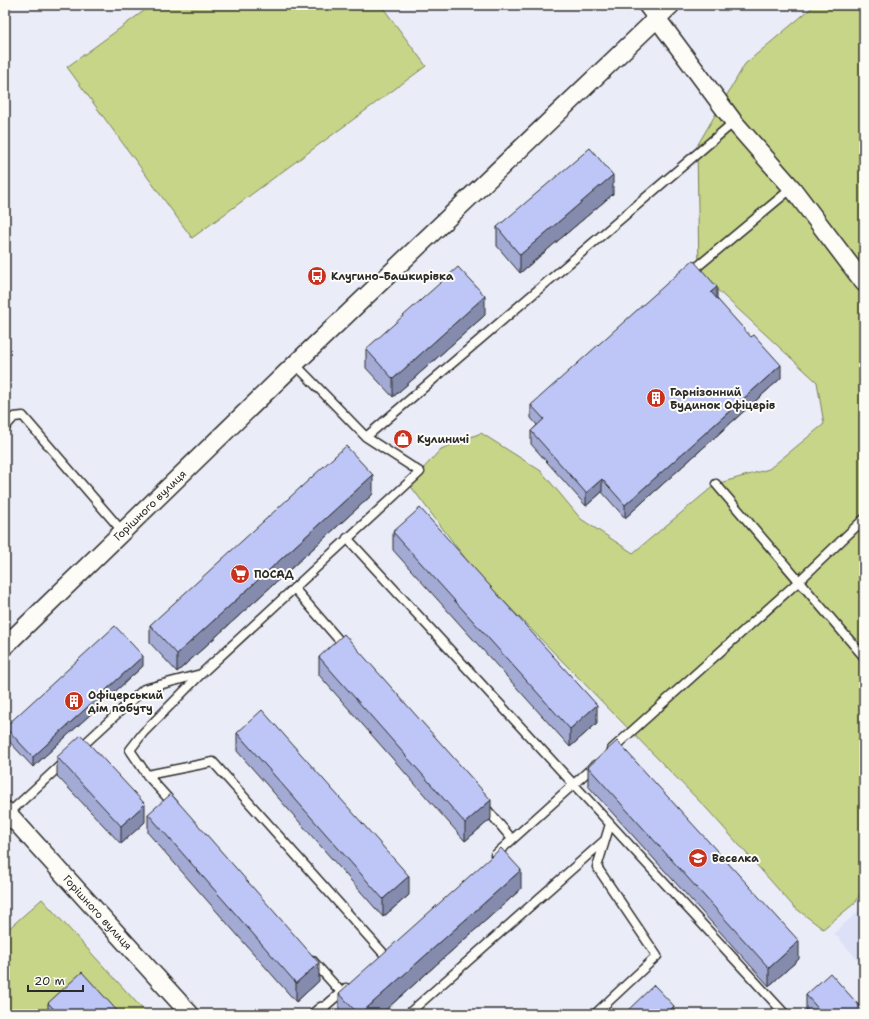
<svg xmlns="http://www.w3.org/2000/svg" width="869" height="1019" font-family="'Shantell Sans',sans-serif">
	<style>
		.built { fill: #dce1f7 }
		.green { fill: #c7d588; stroke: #79805a }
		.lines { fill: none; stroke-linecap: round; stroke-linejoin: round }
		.service-casing { stroke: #2b2b2b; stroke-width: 11 }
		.pedestrian-casing { stroke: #2b2b2b; stroke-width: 16 }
		.minor-casing { stroke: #2b2b2b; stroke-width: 20 }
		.service { stroke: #fdfcf7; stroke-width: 8 }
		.pedestrian { stroke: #fdfcf7; stroke-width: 13 }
		.minor { stroke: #fdfcf7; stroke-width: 17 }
		.wall { fill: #a3aad4; stroke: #2b2b2b }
		.shaded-wall { fill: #848bad; stroke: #2b2b2b }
		.building { fill: #bdc6f7; stroke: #2b2b2b }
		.labels { text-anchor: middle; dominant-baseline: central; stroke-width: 4; stroke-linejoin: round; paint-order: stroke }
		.poi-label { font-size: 11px; font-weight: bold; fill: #2b2b2b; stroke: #fdfcf7; text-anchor: start }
		.street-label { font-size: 11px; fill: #2b2b2b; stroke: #fdfcf7 }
	</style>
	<rect width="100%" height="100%" fill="#eaecf7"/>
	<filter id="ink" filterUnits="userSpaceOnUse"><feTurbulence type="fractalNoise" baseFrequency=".025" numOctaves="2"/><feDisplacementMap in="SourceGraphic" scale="8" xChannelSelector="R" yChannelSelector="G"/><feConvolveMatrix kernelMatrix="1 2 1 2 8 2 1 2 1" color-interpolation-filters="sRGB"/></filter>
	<g filter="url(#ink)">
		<path class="built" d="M 864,906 L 864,967 L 834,933 Z"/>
		<path class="green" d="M 152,5 L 381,5 L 426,66 L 192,238 L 67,67 Z
			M 815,5 L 864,5 L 864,885 L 856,902 L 823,929 L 794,907 L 708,810 L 477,574 L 409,484 L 441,449 L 481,433 L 541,471 L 581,519 L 633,553 L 716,484 L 769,469 L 824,424 L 817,382 L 699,273 L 697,146 L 745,64 Z
			M 42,899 L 147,1014 L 5,1014 L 5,932 Z"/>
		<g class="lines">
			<g class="service-casing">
				<path id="service" d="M 691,272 L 792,188
					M 295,364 L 366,437 L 734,122
					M 5,427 L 14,417 L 23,416 L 123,532
					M 716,484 L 864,657
					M 347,538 L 785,1014
					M 294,588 L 345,647
					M 79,749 L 144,689 L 201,674 L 420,472 L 366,437
					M 612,749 L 799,581 L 864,519
					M 147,775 L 213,762 L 384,954
					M 174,805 L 147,775 L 130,750 L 143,733 L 201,674
					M 484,806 L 512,839
					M 9,813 L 64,762
					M 495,855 L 595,765
					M 312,960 L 341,992
					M 322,1009 L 346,988
					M 408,1014 L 605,840
					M 595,1014 L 657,956 L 597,867 L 610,824"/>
			</g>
			<g class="pedestrian-casing">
				<path id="pedestrian" d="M 316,1014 L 322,1009"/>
			</g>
			<g class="minor-casing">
				<g id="minor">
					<path d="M 647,5 L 734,122 L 792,188 L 864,283"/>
					<path id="s1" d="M 5,646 L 295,364 L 671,5"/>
					<path id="s2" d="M 5,810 L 190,1014"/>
				</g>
			</g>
			<use href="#service" class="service"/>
			<use href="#pedestrian" class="pedestrian"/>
			<use href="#minor" class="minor"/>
		</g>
		<path class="wall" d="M 613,194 L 520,273 L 497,246 L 497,227 Z
			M 717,299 L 781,378 L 625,518 L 602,492 L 586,506 L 531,444 L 531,431 L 537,425 L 531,418 L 531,405 Z
			M 485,315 L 393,397 L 366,368 L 366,349 Z
			M 373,494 L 177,672 L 150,643 L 150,625 Z
			M 393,532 L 597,723 L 570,747 L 393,550 Z
			M 319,657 L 491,819 L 465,841 L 319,675 Z
			M 143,666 L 33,767 L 5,737 L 5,727 Z
			M 237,733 L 409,895 L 383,917 L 237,751 Z
			M 57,757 L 145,822 L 121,844 L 57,776 Z
			M 588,767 L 799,959 L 769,986 L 588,786 Z
			M 148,814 L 319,981 L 296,1002 L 148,833 Z
			M 521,889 L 381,1014 L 341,1014 L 339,1011 L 339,993 Z
			M 806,995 L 864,1014 L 807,1014 L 806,1013 Z
			M 48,1003 L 120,1014 L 48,1014 Z"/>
		<path class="shaded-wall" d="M 613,175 L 613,194 L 520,273 L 520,255 Z
			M 717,287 L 717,300 L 711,292 Z
			M 485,296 L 485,315 L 393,397 L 393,379 Z
			M 781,365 L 781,378 L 625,518 L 625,505 Z
			M 373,475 L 373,494 L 177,672 L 177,654 Z
			M 602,479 L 602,492 L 586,506 L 586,493 Z
			M 143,656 L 143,666 L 33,767 L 33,757 Z
			M 597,705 L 597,723 L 570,747 L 570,729 Z
			M 491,800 L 491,819 L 465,841 L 465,823 Z
			M 145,804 L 145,822 L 121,844 L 121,826 Z
			M 521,870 L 521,889 L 381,1014 L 360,1014 Z
			M 409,876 L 409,895 L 383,917 L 383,899 Z
			M 799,941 L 799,959 L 769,986 L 769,968 Z
			M 319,963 L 319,981 L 296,1002 L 296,983 Z
			M 674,1006 L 674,1014 L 666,1014 Z"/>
		<path class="building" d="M 590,148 L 613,175 L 520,255 L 497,227 Z
			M 693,260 L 717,287 L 711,292 L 751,337 L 754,335 L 781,365 L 625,505 L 602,479 L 586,493 L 531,431 L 544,419 L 531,405 Z
			M 458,267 L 485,296 L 393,379 L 366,349 Z
			M 346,446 L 373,475 L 177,654 L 150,625 Z
			M 420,508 L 597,705 L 570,729 L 393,532 Z
			M 115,626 L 143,656 L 33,757 L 5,727 Z
			M 344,634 L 491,800 L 465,823 L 319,657 Z
			M 262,710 L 409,876 L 383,899 L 237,733 Z
			M 81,735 L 145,804 L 121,826 L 57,757 Z
			M 617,741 L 799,941 L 769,968 L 588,767 Z
			M 171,794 L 319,963 L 296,983 L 148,814 Z
			M 501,848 L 521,870 L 360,1014 L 358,1014 L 339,993 Z
			M 82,972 L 120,1014 L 59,1014 L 48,1003 Z
			M 830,973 L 864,1011 L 864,1014 L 823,1014 L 806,995 Z
			M 654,985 L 674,1006 L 666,1014 L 624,1014 Z"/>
	</g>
	<defs>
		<g id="bus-disc" transform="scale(1)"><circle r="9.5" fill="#c8321e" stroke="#fdfcf7"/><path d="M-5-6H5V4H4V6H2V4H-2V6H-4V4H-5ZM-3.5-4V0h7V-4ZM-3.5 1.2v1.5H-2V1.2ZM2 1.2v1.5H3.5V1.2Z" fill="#fff"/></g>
		<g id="building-disc" transform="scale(1)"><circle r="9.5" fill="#c8321e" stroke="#fdfcf7"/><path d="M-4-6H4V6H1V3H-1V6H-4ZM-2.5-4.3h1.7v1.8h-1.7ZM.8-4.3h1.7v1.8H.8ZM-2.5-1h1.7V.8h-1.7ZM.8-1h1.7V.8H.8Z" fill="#fff"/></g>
		<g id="shop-disc" transform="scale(1)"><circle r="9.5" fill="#c8321e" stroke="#fdfcf7"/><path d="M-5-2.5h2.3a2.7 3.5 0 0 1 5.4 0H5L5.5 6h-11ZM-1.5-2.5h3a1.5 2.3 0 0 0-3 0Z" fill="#fff"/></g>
		<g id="supermarket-disc" transform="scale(1)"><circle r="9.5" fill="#c8321e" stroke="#fdfcf7"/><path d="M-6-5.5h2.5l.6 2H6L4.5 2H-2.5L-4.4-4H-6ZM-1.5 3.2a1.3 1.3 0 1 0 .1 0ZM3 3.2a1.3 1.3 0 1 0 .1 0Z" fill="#fff"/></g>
		<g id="school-disc" transform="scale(1)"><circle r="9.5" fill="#c8321e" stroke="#fdfcf7"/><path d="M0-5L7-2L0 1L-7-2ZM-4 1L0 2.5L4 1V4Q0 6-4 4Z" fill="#fff"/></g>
	</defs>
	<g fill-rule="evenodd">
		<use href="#bus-disc" x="317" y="276"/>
		<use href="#building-disc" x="656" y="398"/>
		<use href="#shop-disc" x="403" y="439"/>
		<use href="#supermarket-disc" x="240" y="574"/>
		<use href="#building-disc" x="74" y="701"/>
		<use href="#school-disc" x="698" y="858"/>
	</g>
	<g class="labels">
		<g class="poi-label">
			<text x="331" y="276">Клугино-Башкирівка</text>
			<text x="670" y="392">Гарнізонний<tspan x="670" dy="13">Будинок Офіцерів</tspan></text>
			<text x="417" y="439">Кулиничі</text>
			<text x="254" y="574">ПОСАД</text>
			<text x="88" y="695">Офіцерський<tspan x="88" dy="13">дім побуту</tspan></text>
			<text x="712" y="858">Веселка</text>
		</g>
		<g class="street-label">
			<text stroke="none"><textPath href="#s1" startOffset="202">Горішного вулиця</textPath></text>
			<text stroke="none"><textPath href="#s2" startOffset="138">Горішного вулиця</textPath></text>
		</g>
	</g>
	<rect width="869" height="1019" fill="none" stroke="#fdfcf7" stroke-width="20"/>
	<rect x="10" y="10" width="849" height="999" fill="none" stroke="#2b2b2b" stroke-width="1.5" filter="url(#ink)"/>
	<path d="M28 985v6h55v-6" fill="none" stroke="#2b2b2b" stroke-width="2"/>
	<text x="34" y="985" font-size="12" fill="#2b2b2b" stroke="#fdfcf7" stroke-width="3" paint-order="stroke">20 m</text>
</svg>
